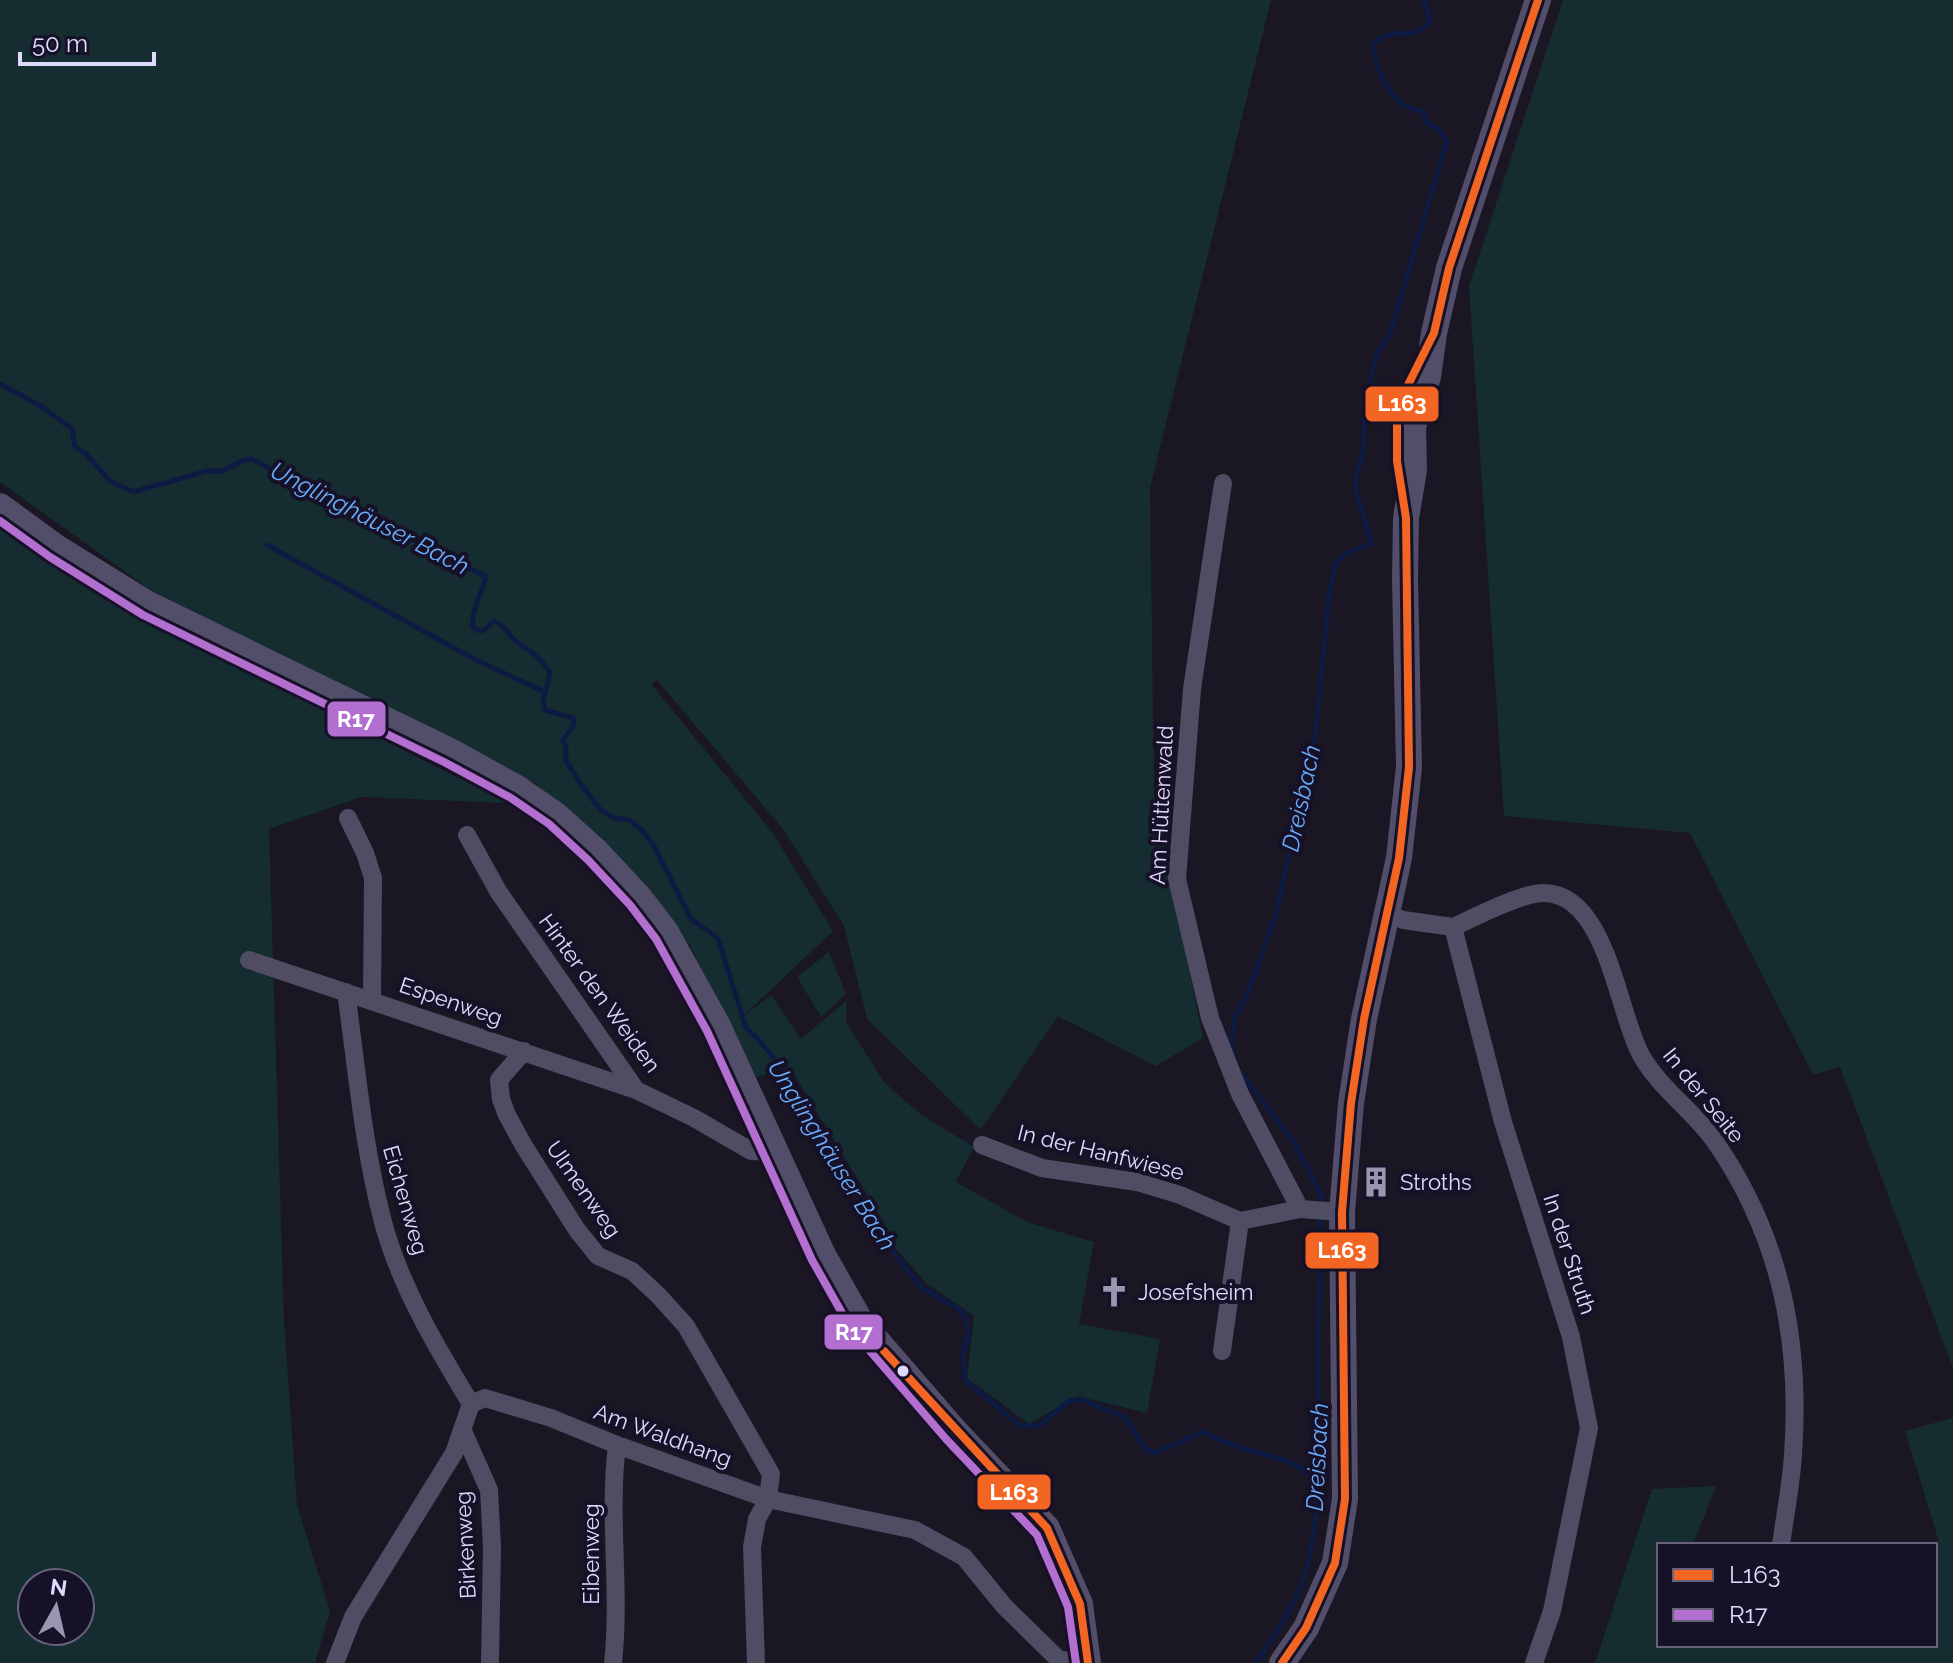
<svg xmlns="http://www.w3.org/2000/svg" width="1953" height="1663" font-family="Raleway,sans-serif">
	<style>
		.green { fill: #152d30; fill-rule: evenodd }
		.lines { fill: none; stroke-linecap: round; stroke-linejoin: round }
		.stream { stroke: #0d1b43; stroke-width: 5 }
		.minor { stroke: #4f4c63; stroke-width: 18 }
		.secondary { stroke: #524e69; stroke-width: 26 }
		.bus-1-casing { stroke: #171128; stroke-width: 14 }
		.bus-2-casing { stroke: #171128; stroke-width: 14 }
		.bus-1 { stroke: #f26522; stroke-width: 8 }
		.bus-2 { stroke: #b36fd0; stroke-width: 8 }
		.bus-dot { fill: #e0d9fe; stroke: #171128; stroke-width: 3 }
		.labels { text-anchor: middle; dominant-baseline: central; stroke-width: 8; stroke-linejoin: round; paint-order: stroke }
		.street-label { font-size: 22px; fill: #e0d9fe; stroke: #171128 }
		.poi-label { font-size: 22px; fill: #e0d9fe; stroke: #171128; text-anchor: start }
		.water-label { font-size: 24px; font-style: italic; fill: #69acfc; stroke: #171128 }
		.line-badge { stroke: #171128; stroke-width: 3 }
		.badge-label { font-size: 22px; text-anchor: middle; font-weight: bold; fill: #fff }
	</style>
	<rect width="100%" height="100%" fill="#1a1623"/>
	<path class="green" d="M 0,0 L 1271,0 L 1150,488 L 1154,794 L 1203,1038 L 1156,1066 L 1058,1016 L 981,1130 L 867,1019 L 844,926 L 783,829 L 657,680 L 651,684 L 772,832 L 833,931 L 739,1020 L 771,995 L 801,1039 L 847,1000 L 846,1022 L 884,1082 L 920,1114 L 974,1147 L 956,1182 L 1027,1222 L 1094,1242 L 1079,1324 L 1160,1339 L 1147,1413 L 1077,1396 L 1029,1424 L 967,1378 L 974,1316 L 926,1283 L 877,1227 L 867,1194 L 788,1065 L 753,1079 L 690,945 L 608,846 L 536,784 L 159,596 L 0,482 Z
		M 1563,0 L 1953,0 L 1953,1368 L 1840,1067 L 1813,1075 L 1690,833 L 1504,816 L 1469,286 Z
		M 0,523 L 141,617 L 508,803 L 361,797 L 269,829 L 284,1321 L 297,1505 L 330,1611 L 315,1663 L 0,1663 ZM 32,1583 L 80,1583 L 80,1631 L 32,1631 Z
		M 829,952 L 846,994 L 821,1017 L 797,977 Z
		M 1953,1418 L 1953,1663 L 1595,1663 L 1652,1489 L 1716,1486 L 1693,1545 L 1659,1545 L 1659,1645 L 1935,1645 L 1935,1545 L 1931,1545 L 1939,1542 L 1905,1431 Z"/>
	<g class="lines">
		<path class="stream" d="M 0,384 L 41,406 L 72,429 L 75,447 L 86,454 L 110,481 L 133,492 L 207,471 L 223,471 L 242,461 L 252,459 L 390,533 L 423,543 L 486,577 L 473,615 L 473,627 L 476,630 L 483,631 L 494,621 C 507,626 507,635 517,642 C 531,652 541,657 550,673 L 543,702 L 545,710 L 573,718 L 574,725 L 563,740 L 566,747 L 566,761 L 585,790 L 600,809 L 612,817 L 629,820 L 643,831 L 654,846 L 691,919 L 718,938 L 746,1028 L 757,1038 L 784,1070 L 862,1193 L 876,1231 L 922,1288 L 957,1308 L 965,1316 L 969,1333 L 963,1353 L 965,1380 L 1020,1426 L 1040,1425 L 1069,1401 L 1081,1399 L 1126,1418 L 1144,1448 L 1154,1453 L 1203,1432 C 1217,1439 1231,1445 1245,1449 C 1278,1459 1296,1458 1319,1486
			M 267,545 L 476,660 L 545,692
			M 1233,1053 L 1231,1046 L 1235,1017 L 1248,992 L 1275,918 L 1315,736 L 1329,596 L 1336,563 L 1347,553 L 1372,543 L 1357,495 L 1355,479 L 1363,453 L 1365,413 L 1375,358 L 1391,331 L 1447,141 L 1437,128 L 1426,122 L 1423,111 C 1390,108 1379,74 1372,46 C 1390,23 1418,44 1430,20 L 1424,0
			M 1241,1073 L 1295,1144 L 1322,1197 L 1321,1206
			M 1256,1663 C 1277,1633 1298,1602 1307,1566 C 1323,1502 1319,1435 1318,1370 C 1318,1319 1320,1267 1321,1216"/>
		<path class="minor" d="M 1223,483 L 1192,689 L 1177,879 L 1210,1018 L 1240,1094 L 1300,1209
			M 348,818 L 365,853 L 373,878 L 372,999
			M 467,835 L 498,891 L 636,1090 L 694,1118 L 751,1151 L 776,1152
			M 1388,914 L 1403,920 L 1453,927 L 1503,1122 L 1571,1337 L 1589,1428 L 1552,1611 L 1534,1663
			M 1453,927 C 1475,917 1521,893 1544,893 C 1607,894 1617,1011 1641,1055 C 1660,1089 1694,1111 1716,1143 C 1781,1238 1801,1341 1793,1455 C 1791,1485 1785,1515 1781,1545
			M 249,960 L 636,1090
			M 346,992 C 357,1070 363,1146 383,1222 C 400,1286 437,1348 471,1404
			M 524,1051 L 499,1080 L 501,1099 L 507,1115 L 524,1146 L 577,1230 L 598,1256 L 632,1271 L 658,1295 L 686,1326 L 771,1474 L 768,1499 L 757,1519 L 752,1547 L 756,1663
			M 982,1145 L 1042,1168 L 1137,1182 L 1180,1195 L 1240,1221 L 1300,1209 L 1342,1212
			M 1222,1351 L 1240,1221
			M 462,1429 L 489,1490 L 492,1547 L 490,1663
			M 335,1663 L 353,1617 L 454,1453 L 471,1404 L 485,1398 L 551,1418 L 617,1445 L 768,1499 L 915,1530 L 964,1557 L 1004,1606 L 1058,1659 L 1080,1663
			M 613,1663 C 621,1590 608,1517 617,1445"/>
		<path class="secondary" d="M 0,506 L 56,547 L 148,604 L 450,751 L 517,788 L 556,815 L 596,851 L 639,897 L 666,932 L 718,1026 L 823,1255 L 861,1322 L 955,1431 L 1047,1528 L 1080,1604 L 1088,1663
			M 1282,1663 L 1306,1628 L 1335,1563 L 1345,1499 L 1342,1212 L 1351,1103 L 1364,1019 L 1399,858 L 1409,767 L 1405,579 L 1406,518 L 1414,470 L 1413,427 L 1428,377 L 1434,333 L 1449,268 L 1538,0"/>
		<g class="bus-1-casing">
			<path id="bus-1" d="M 884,1351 L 1047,1528 L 1080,1604 L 1088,1663
				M 1282,1663 L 1306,1628 L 1335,1563 L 1345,1499 L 1342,1212 L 1351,1103 L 1364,1019 L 1399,858 L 1409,767 L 1406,518 L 1397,461 L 1397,418 L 1408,385 L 1434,333 L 1449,268 L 1538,0"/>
		</g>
		<g class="bus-2-casing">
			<path id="bus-2" d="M 0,521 L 50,557 L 143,615 L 444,762 L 511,798 L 549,824 L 588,860 L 630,905 L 656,939 L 707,1031 L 812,1260 L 851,1329 L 946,1439 L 1037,1535 L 1068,1607 L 1076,1663"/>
		</g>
		<use href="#bus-1" class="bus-1"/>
		<use href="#bus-2" class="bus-2"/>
	</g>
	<defs>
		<g id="building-bare" transform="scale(2.4)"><path d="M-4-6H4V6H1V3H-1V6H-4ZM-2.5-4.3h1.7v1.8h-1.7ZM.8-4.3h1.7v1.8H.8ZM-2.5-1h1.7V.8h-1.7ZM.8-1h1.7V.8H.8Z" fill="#9b95b1" stroke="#171128" stroke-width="2.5" paint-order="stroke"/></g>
		<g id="church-bare" transform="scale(2.4)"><path d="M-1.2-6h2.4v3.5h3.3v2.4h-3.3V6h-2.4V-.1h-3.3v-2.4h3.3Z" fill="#9b95b1" stroke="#171128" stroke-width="2.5" paint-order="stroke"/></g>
	</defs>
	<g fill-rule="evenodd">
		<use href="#building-bare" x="1376" y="1182"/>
		<use href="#church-bare" x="1114" y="1292"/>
	</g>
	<circle class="bus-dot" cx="903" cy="1371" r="7"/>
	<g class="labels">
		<g class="street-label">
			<text transform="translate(1161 805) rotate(-87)">Am Hüttenwald</text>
			<text transform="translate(600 993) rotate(54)">Hinter den Weiden</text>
			<text transform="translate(451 1001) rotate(19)">Espenweg</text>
			<text transform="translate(1704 1095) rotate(51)">In der Seite</text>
			<text transform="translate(1101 1152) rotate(14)">In der Hanfwiese</text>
			<text transform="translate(584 1189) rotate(55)">Ulmenweg</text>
			<text transform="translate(406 1200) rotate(74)">Eichenweg</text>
			<text transform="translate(1570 1254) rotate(72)">In der Struth</text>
			<text transform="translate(663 1435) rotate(20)">Am Waldhang</text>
			<text transform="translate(465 1545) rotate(-93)">Birkenweg</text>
			<text transform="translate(591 1554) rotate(-90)">Eibenweg</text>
		</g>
		<g class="poi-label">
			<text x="1400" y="1182">Stroths</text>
			<text x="1138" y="1292">Josefsheim</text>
		</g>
		<g class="water-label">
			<text transform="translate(370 518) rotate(27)">Unglinghäuser Bach</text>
			<text transform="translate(1301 798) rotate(-78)">Dreisbach</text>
			<text transform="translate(832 1155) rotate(58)">Unglinghäuser Bach</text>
			<text transform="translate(1317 1457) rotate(-87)">Dreisbach</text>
		</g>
	</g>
	<g class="line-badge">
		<rect x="1364" y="385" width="76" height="38" rx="8" fill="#f26522"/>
		<rect x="326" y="700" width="61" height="38" rx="8" fill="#b36fd0"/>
		<rect x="1304" y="1231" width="76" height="39" rx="8" fill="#f26522"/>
		<rect x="823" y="1313" width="61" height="38" rx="8" fill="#b36fd0"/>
		<rect x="976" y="1473" width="76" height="38" rx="8" fill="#f26522"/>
	</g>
	<g class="badge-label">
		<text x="1402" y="411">L163</text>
		<text x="356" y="727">R17</text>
		<text x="1342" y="1258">L163</text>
		<text x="854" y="1340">R17</text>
		<text x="1014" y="1500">L163</text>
	</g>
	<rect x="1657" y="1543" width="280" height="104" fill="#171128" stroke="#67617e" stroke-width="2"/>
	<rect x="1673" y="1569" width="40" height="12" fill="#f26522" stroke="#67617e" stroke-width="2"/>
	<text x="1729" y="1583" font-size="24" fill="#e0d9fe">L163</text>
	<rect x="1673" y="1609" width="40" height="12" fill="#b36fd0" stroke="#67617e" stroke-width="2"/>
	<text x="1729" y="1623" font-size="24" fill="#e0d9fe">R17</text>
	<g transform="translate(56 1607) rotate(8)"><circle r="38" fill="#171128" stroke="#67617e" stroke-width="2"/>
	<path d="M0-6L14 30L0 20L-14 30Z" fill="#9b95b1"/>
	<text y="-12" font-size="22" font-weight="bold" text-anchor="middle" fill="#e0d9fe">N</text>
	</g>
	<path d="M20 52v12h134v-12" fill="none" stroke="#e0d9fe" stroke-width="4"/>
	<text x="32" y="52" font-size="24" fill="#e0d9fe" stroke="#171128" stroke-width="6" paint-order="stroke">50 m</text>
</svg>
